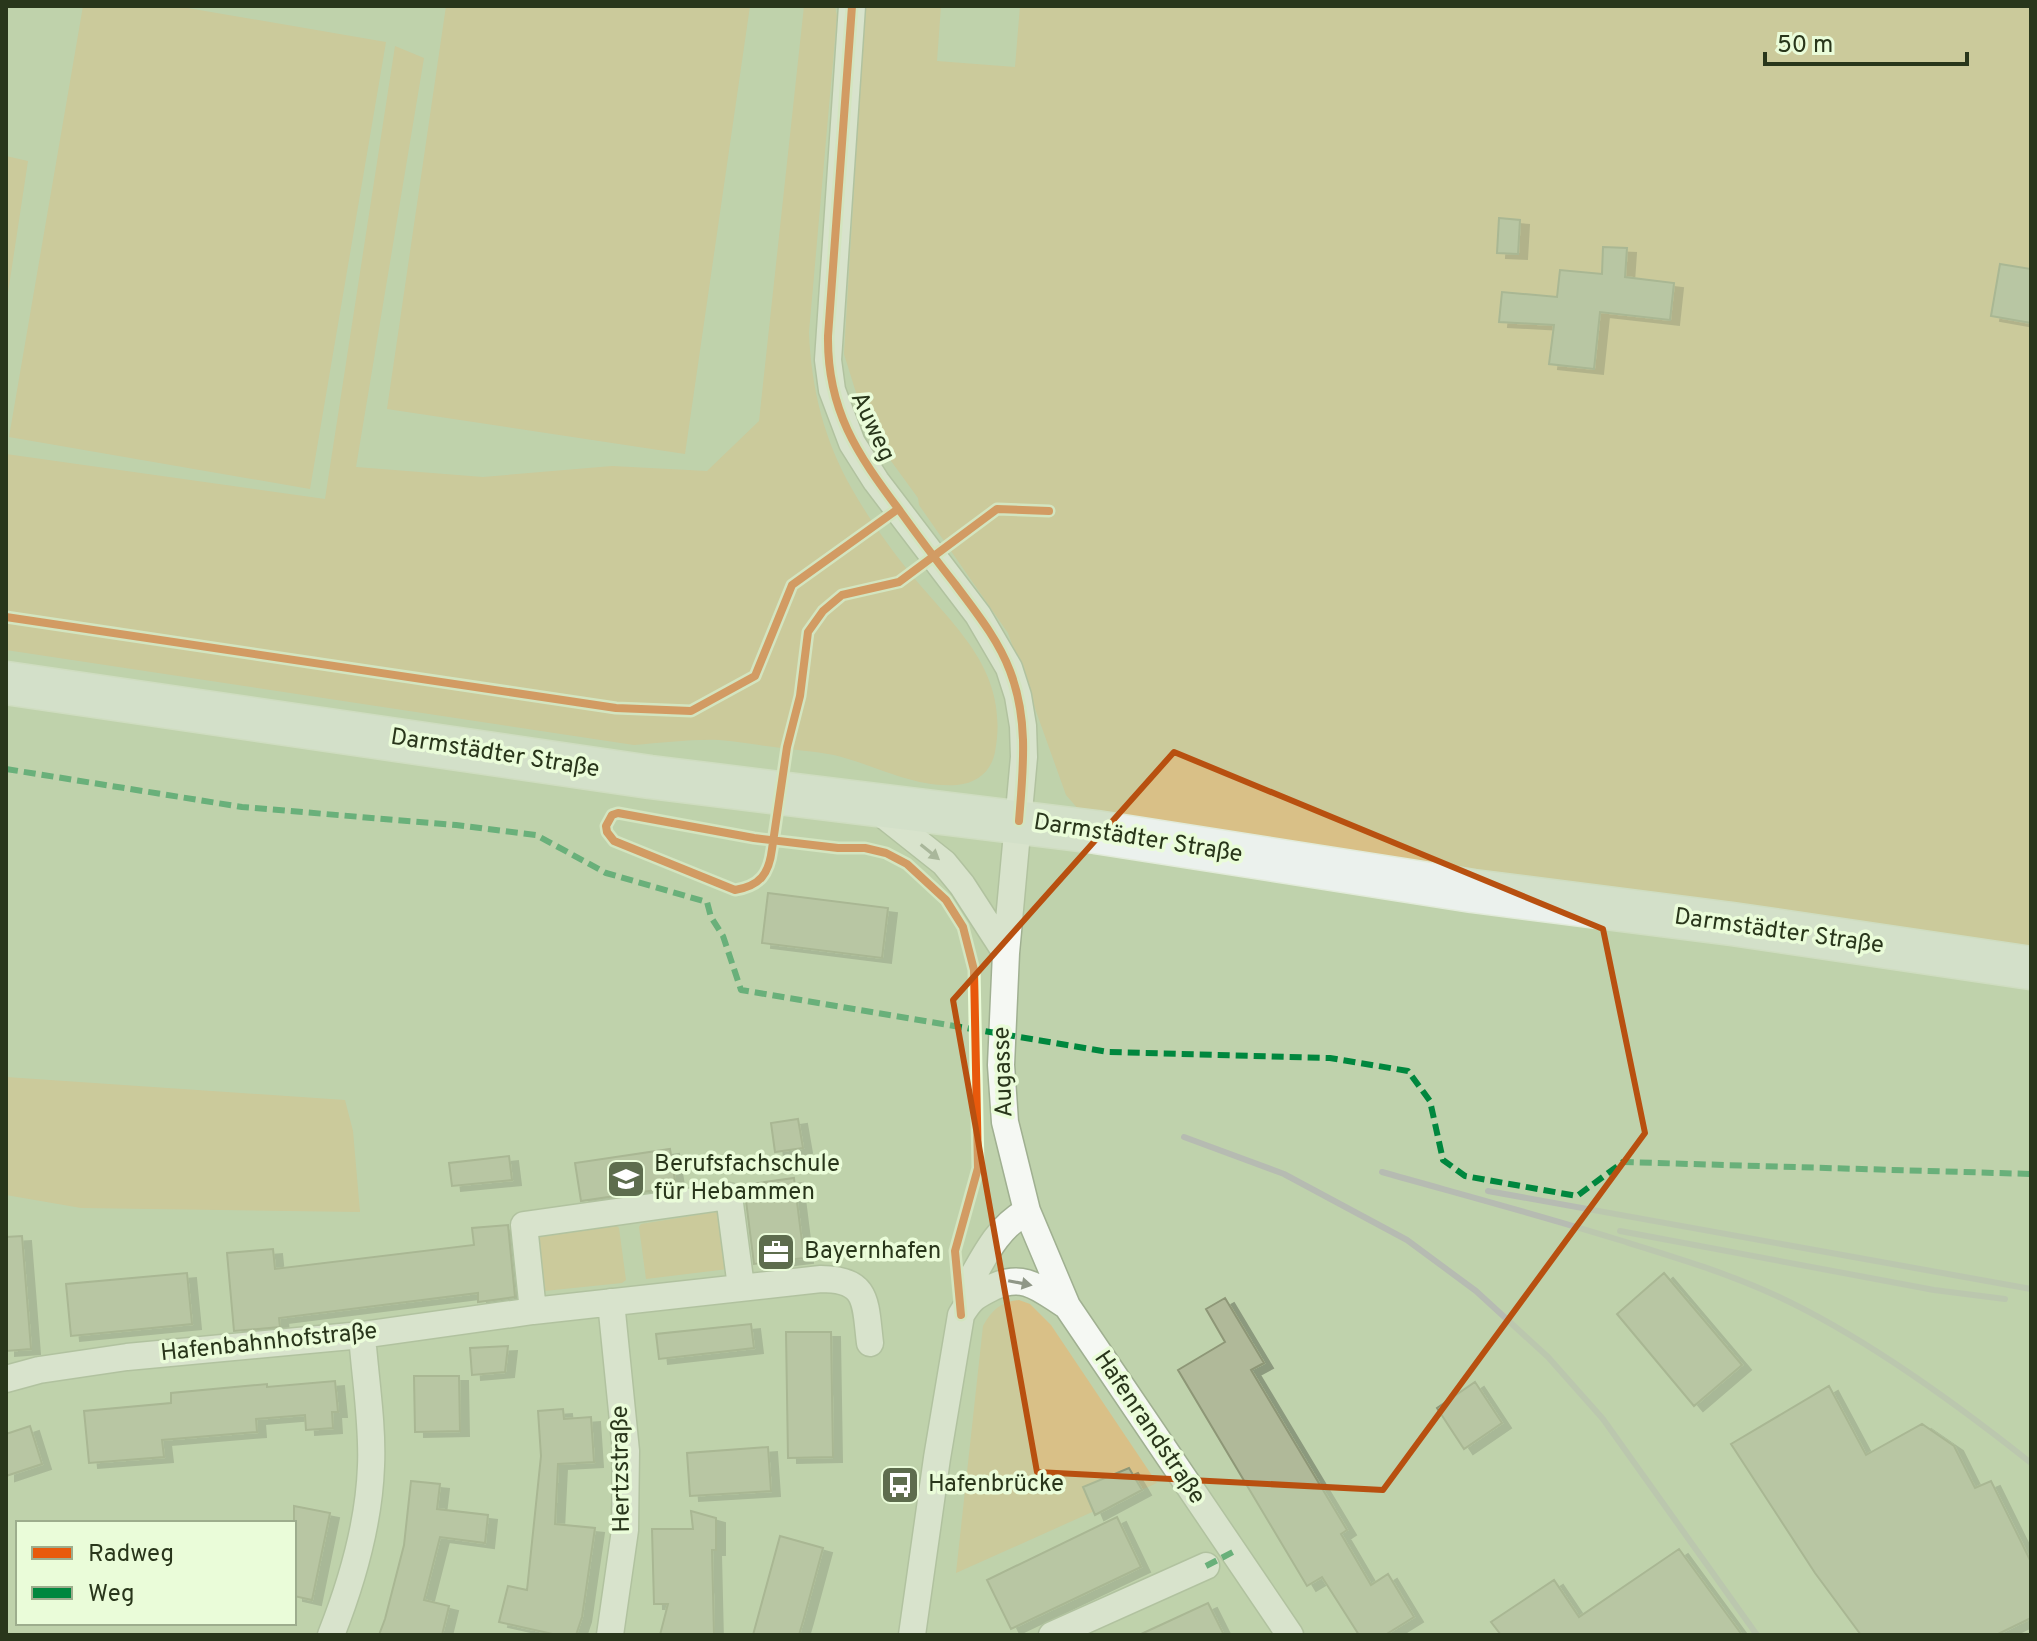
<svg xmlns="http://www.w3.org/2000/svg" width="2037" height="1641" font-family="Overpass,sans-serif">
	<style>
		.green { fill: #d9c087 }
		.building { fill: #b0b999; stroke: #8e9777; stroke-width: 2; filter: url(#shadow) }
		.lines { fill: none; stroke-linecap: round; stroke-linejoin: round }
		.minor-casing { stroke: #a0b091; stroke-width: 29 }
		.primary-casing { stroke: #e2ebda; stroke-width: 45 }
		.minor { stroke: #f5f8f3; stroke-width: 26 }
		.primary { stroke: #ebf1ed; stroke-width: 42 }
		.rail { stroke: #b6bbb2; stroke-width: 6 }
		.quiet { stroke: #00873e; stroke-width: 6; stroke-dasharray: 12 6; stroke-linecap: butt }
		.cycleway-casing { stroke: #eafcd9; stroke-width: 13 }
		.cycleway { stroke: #e8590c; stroke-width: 8 }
		.oneway { fill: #8f9787 }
		.marked { fill: none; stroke: #b85010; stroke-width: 6; stroke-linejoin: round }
		.labels { text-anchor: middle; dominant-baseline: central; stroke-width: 7; stroke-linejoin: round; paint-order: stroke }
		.street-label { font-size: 24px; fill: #29361b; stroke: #eafcd9 }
		.poi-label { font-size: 24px; fill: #29361b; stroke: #eafcd9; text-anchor: start }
	</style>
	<defs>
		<filter id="shadow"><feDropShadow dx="9" dy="5" stdDeviation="0" flood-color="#0004"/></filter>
	</defs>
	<rect width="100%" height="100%" fill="#bfd2ac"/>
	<path class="green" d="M 83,6 L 176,6 L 386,42 L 310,489 L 9,437 Z
		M 446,6 L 750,6 L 685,454 L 387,409 Z
		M 804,6 L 835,6 L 837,16 L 809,332 C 811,388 824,440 852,489 C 866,514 885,541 903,564 C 949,624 1011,666 995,752 C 991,772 977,783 957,785 C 913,788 876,765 834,755 C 814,751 793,750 774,747 C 756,745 737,741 719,740 C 691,739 662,743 634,745 L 6,650 L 6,454 L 325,499 L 395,46 L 424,58 L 356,467 L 483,477 L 612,466 L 707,471 L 759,421 Z
		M 865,6 L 941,6 L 937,61 L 1015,67 L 1020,6 L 2031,6 L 2031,954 L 2013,957 L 1079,810 L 1066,795 L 1008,633 L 919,505 L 918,498 L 867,428 L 844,354 Z
		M 6,156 L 28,161 L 6,306 Z
		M 6,1077 L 345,1100 L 353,1131 L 360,1212 L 81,1208 L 6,1195 Z
		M 715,1212 L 718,1213 L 728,1269 L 646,1279 L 639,1227 L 641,1224 Z
		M 616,1225 L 619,1228 L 626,1280 L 622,1283 L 544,1291 L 539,1236 Z
		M 1019,1300 L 1030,1304 L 1051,1325 L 1157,1483 L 956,1573 L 983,1326 C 992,1310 1001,1302 1019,1300 Z"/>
	<path class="building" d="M 1499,218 L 1520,220 L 1518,254 L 1497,253 Z
		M 1603,247 L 1627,248 L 1625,277 L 1674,283 L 1670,320 L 1600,312 L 1594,369 L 1549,364 L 1554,325 L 1499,322 L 1502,292 L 1557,297 L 1560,270 L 1602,274 Z
		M 2000,264 L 2031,269 L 2031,323 L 1991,316 Z
		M 768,893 L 888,908 L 882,958 L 762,943 Z
		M 798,1119 L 803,1148 L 775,1152 L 771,1123 Z
		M 670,1149 L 676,1187 L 581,1201 L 575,1163 Z
		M 509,1156 L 512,1180 L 452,1186 L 449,1163 Z
		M 794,1178 L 804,1258 L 754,1264 L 744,1185 Z
		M 508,1225 L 515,1297 L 478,1302 L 478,1293 L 279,1318 L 280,1327 L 234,1331 L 227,1253 L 273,1249 L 275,1269 L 474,1245 L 472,1228 Z
		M 22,1236 L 31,1349 L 6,1351 L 6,1237 Z
		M 187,1273 L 192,1324 L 71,1336 L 66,1284 Z
		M 1664,1273 L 1742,1365 L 1694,1406 L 1617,1314 Z
		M 1225,1298 L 1264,1363 L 1251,1370 L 1347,1530 L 1341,1534 L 1371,1585 L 1388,1574 L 1414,1617 L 1385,1635 L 1359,1635 L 1322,1577 L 1307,1586 L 1178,1370 L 1225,1342 L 1206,1309 Z
		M 751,1324 L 754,1348 L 659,1359 L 656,1334 Z
		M 786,1332 L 831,1332 L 833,1457 L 788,1458 Z
		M 508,1346 L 505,1372 L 472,1375 L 470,1348 Z
		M 414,1376 L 459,1376 L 460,1431 L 415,1432 Z
		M 335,1381 L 338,1412 L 332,1412 L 333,1428 L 306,1430 L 305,1415 L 256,1419 L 257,1432 L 162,1440 L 164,1457 L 89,1463 L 84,1411 L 171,1403 L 171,1393 L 267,1384 L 267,1387 Z
		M 1475,1382 L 1502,1423 L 1464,1449 L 1437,1408 Z
		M 1829,1386 L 1866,1455 L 1922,1424 L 1954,1446 L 1975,1488 L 1991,1481 L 2031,1562 L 2031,1618 L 1996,1635 L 1861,1635 L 1815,1573 L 1731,1444 Z
		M 563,1409 L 564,1419 L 591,1417 L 594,1462 L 558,1464 L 555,1524 L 595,1528 L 582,1617 L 576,1635 L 557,1635 L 499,1622 L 508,1586 L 527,1590 L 541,1456 L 538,1411 Z
		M 30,1426 L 42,1464 L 6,1476 L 6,1434 Z
		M 768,1447 L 771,1491 L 690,1496 L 687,1453 Z
		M 1129,1468 L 1142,1490 L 1095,1515 L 1083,1487 Z
		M 411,1481 L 440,1484 L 437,1509 L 488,1515 L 485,1543 L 440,1537 L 424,1600 L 449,1606 L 442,1635 L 379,1635 L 385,1619 L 404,1545 Z
		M 294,1506 L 330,1513 L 312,1600 L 294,1596 Z
		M 691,1511 L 716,1518 L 716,1550 L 712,1550 L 714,1635 L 660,1635 L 668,1604 L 654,1604 L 652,1529 L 693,1529 Z
		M 1117,1517 L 1141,1567 L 1011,1629 L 987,1580 Z
		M 780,1536 L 823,1548 L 804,1618 L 799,1635 L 753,1635 Z
		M 1679,1549 L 1742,1635 L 1501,1635 L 1491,1622 L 1554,1580 L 1579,1617 Z
		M 1208,1603 L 1224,1635 L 1139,1635 Z"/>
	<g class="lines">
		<g class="minor-casing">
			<path id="minor" d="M 852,6 L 828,360 L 832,390 L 852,443 L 876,481 L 978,615 L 1009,668 L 1018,696 L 1023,726 L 1024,757 L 1006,953 L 1001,1065 L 1005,1122 L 1027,1211 L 1067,1306 L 1290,1635
				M 876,809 L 944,863 L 962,885 L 1006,953
				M 971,1298 L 969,1283 C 985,1255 998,1227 1027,1211
				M 533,1311 L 524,1225 L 729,1196 L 741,1287
				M 6,1379 L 39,1370 L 127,1357 L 362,1335 L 533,1311 L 821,1279 C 869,1279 865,1303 870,1343
				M 331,1635 C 352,1582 369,1523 371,1466 C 373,1425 365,1376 362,1335
				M 610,1635 L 625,1530 L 626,1451 L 611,1302
				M 912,1635 L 937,1458 L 961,1315 C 971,1298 975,1296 993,1287 C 1025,1272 1041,1290 1067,1306
				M 1052,1635 L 1206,1566"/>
		</g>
		<g class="primary-casing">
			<path id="primary" d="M 6,683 L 650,777 L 1096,832 L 1473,891 L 1732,924 L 2031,968"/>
		</g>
		<use href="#minor" class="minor"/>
		<use href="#primary" class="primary"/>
		<path class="rail" d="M 1184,1137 L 1284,1174 L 1407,1240 L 1476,1291 L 1548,1357 L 1603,1419 L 1757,1635
			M 1382,1172 C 1460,1194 1539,1215 1616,1239 C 1671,1256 1725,1272 1777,1296 C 1861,1335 1958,1405 2031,1463
			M 1488,1191 L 2031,1289
			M 1620,1231 L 1934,1290 L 2005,1299"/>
		<path class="quiet" d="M 6,769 L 242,807 L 456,825 L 536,835 L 606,873 L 707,902 L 711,917 L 723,936 L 741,990 L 1108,1052 L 1330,1058 L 1408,1071 L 1430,1101 L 1443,1160 L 1465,1176 L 1577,1196 L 1623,1162 L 2031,1174
			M 1206,1566 L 1233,1552"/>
		<g class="cycleway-casing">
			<path id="cycleway" d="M 852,6 L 828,336 C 827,410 857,454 900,511 C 918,536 936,560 955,584 C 975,611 998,639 1010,671 C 1029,720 1023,770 1019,821
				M 6,617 L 616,708 L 691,711 L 755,676 L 792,585 L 898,509
				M 961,1315 L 955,1251 L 978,1168 L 974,970 L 963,927 L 946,900 L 907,864 L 886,853 L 865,848 L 838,848 L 754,838 L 618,813 L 612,815 L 606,826 L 607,832 L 614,841 L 735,890 C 760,886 769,874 772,849 L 787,747 L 800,696 L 808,632 L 823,611 L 842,595 L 899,582 L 997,509 L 1049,511"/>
		</g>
		<use href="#cycleway" class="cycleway"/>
	</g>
	<defs><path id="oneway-solid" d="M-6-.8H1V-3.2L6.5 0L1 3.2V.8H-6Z" transform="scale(2)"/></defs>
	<g class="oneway">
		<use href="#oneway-solid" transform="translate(930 852) rotate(39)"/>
		<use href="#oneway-solid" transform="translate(1020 1283) rotate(11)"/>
	</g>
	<path d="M0 0H2037V1641H0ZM 1174,752 L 1603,929 L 1645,1133 L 1383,1490 L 1037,1472 L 953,1000 Z" fill="#bfd2ac" fill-opacity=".55" fill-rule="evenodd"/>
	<path class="marked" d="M 1174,752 L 1603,929 L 1645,1133 L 1383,1490 L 1037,1472 L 953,1000 Z"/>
	<defs>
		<g id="school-square" transform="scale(2)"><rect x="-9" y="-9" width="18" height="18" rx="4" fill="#5e6d4e" stroke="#eafcd9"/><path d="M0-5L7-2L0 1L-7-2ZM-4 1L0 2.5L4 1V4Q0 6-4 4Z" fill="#fff"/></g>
		<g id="office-square" transform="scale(2)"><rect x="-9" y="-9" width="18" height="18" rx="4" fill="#5e6d4e" stroke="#eafcd9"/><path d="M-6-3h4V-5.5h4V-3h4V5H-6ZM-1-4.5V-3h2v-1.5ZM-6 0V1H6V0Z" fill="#fff"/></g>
		<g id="bus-square" transform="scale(2)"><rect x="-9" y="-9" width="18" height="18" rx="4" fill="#5e6d4e" stroke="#eafcd9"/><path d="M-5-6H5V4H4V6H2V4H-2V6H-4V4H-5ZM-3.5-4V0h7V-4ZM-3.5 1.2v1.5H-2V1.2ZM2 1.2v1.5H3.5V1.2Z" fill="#fff"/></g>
	</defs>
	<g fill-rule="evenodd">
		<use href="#school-square" x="626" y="1179"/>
		<use href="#office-square" x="776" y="1252"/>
		<use href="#bus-square" x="900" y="1485"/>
	</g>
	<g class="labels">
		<g class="street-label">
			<text transform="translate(872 427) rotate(65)">Auweg</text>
			<text transform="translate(495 754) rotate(9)">Darmstädter Straße</text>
			<text transform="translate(1138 839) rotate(9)">Darmstädter Straße</text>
			<text transform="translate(1779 932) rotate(8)">Darmstädter Straße</text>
			<text transform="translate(1004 1072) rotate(-92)">Augasse</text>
			<text transform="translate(269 1343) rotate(-6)">Hafenbahnhofstraße</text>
			<text transform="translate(1149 1428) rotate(56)">Hafenrandstraße</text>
			<text transform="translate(622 1469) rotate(-91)">Hertzstraße</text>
		</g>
		<g class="poi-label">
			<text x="654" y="1165">Berufsfachschule<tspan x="654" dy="28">für Hebammen</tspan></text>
			<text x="804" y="1252">Bayernhafen</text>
			<text x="928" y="1485">Hafenbrücke</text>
		</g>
	</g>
	<rect width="2037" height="1641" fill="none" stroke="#29361b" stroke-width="16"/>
	<rect x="16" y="1521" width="280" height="104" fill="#eafcd9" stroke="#9dad8d" stroke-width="2"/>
	<rect x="32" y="1547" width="40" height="12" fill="#e8590c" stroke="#9dad8d" stroke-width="2"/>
	<text x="88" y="1561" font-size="24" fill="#29361b">Radweg</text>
	<rect x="32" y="1587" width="40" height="12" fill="#00873e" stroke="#9dad8d" stroke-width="2"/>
	<text x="88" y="1601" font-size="24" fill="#29361b">Weg</text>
	<path d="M1765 52v12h202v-12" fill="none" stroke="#29361b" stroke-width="4"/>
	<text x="1777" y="52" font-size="24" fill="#29361b" stroke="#eafcd9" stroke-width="6" paint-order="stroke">50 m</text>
</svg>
